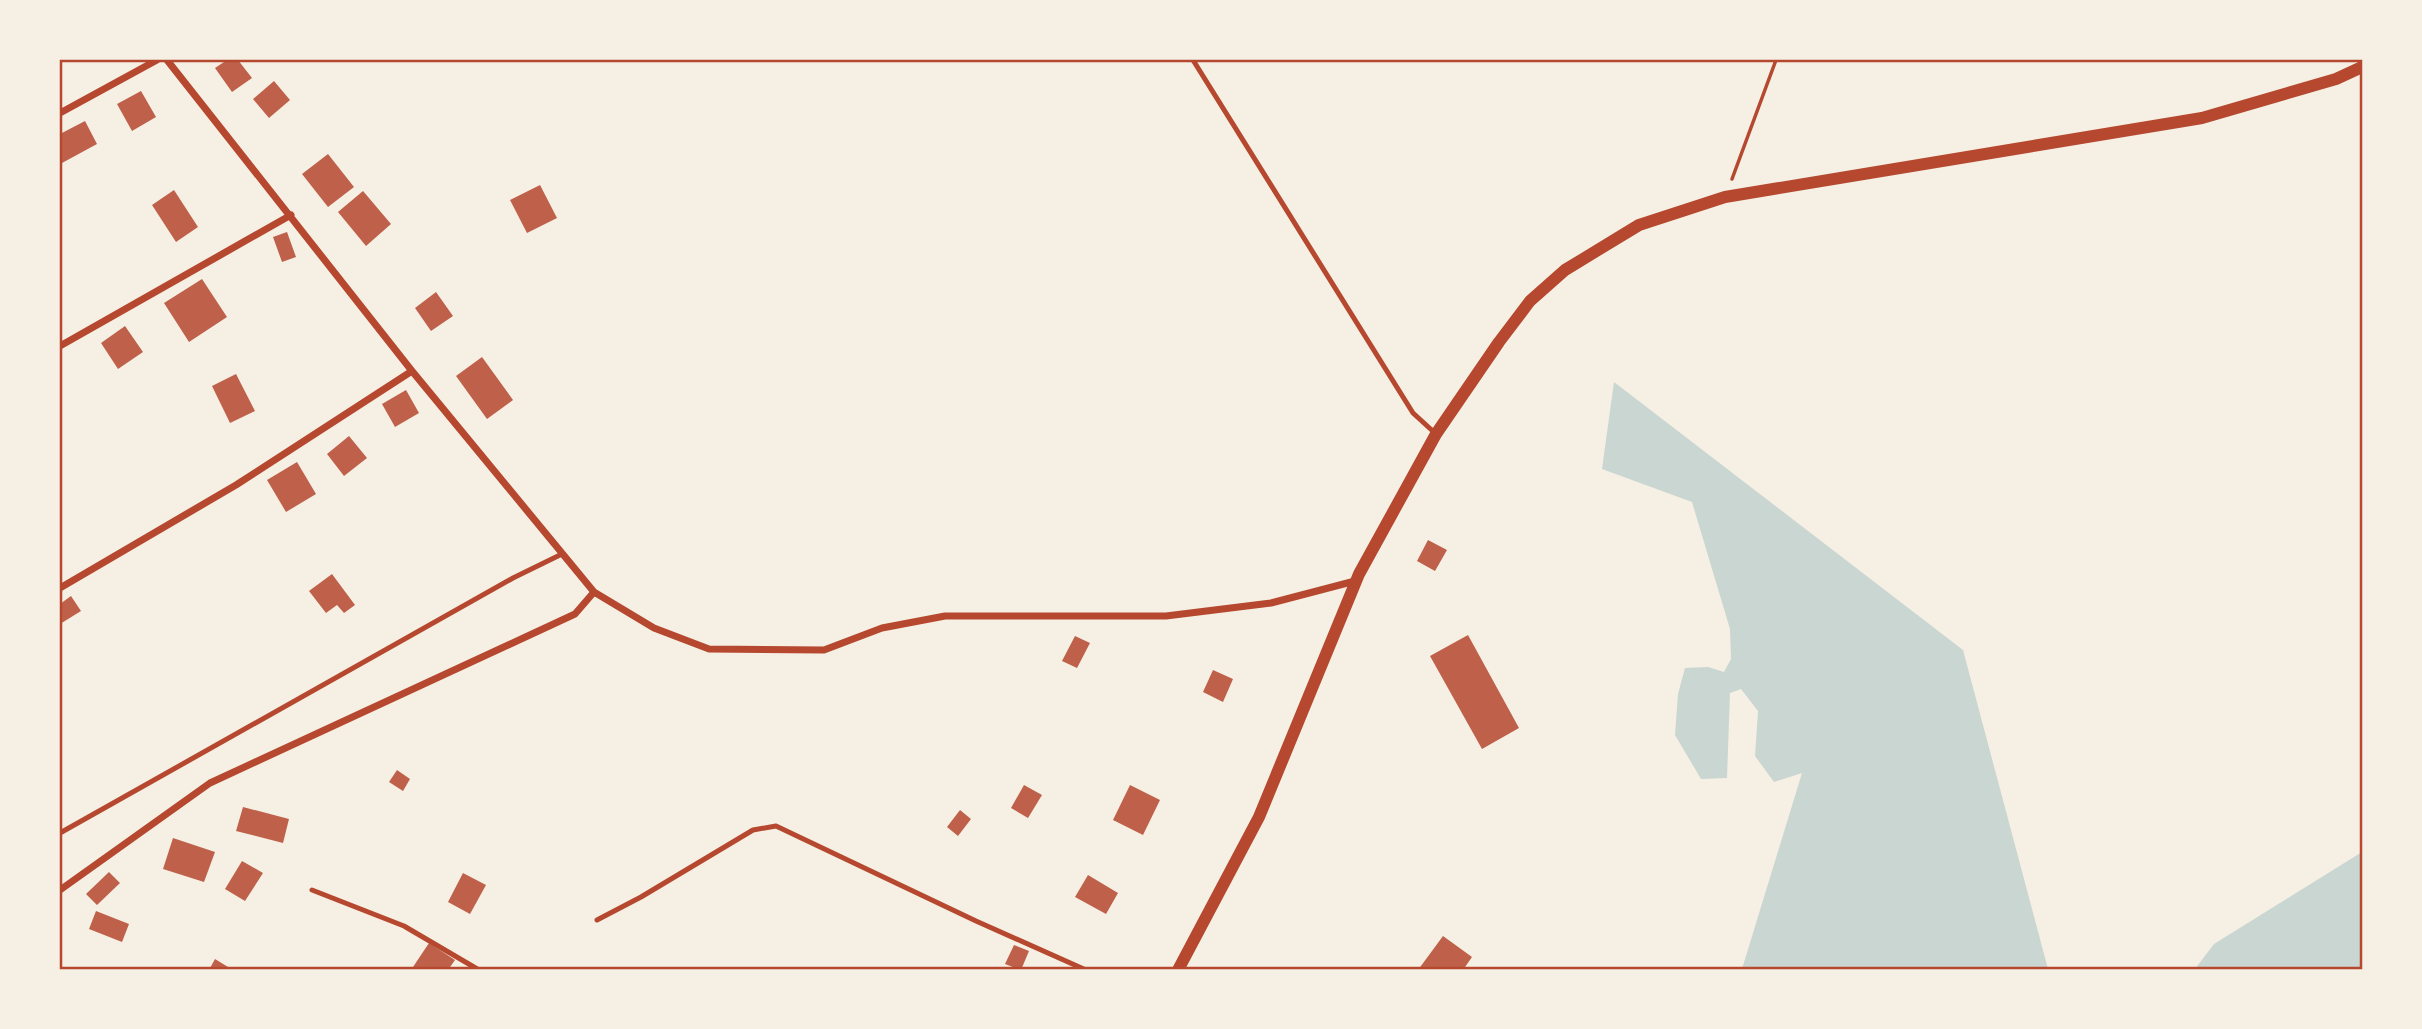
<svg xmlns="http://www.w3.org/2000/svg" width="2422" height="1029" font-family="Mulish,sans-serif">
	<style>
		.water { fill: #c9d6d2 }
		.building { fill: #bf614a }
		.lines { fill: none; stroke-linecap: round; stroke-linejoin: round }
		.path { stroke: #b5482f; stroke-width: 3.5 }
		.service { stroke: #b5482f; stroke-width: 5 }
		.minor { stroke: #b5482f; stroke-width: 7 }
		.tertiary { stroke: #b5482f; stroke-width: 12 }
		.neatline { fill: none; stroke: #b5482f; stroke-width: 2.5 }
	</style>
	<rect width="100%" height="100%" fill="#f6efe4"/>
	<path class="water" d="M 1614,382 L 1963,650 L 2048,969 L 1742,969 L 1802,773 L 1774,782 L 1755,756 L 1758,711 L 1741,689 L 1730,693 L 1727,778 L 1701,779 L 1675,735 L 1678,694 L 1685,668 L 1708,667 L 1724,672 L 1731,659 L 1730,629 L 1692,502 L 1602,469 Z
		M 2362,852 L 2362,969 L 2195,969 L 2214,944 Z"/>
	<path class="building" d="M 227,60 L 238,60 L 252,78 L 232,92 L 215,68 Z
		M 274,81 L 290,100 L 269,118 L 253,99 Z
		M 141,91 L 156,117 L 132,131 L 117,104 Z
		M 85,121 L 97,144 L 62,163 L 60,134 Z
		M 328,154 L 354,187 L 328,207 L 302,174 Z
		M 540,185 L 557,218 L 527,233 L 510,200 Z
		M 174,190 L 198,227 L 176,242 L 152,205 Z
		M 363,191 L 391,224 L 366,246 L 338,212 Z
		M 287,232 L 296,257 L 282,262 L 273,237 Z
		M 202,279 L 227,317 L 189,342 L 164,303 Z
		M 436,292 L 453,316 L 431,331 L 415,308 Z
		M 125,326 L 143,352 L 118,369 L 101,343 Z
		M 482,357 L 513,400 L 487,419 L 456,376 Z
		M 236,374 L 255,411 L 230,423 L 212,386 Z
		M 406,390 L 419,413 L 395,427 L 382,404 Z
		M 349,436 L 367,458 L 344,476 L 327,454 Z
		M 297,462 L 316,494 L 286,512 L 267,480 Z
		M 1428,540 L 1447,550 L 1435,571 L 1417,561 Z
		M 332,574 L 355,605 L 344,613 L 337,605 L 326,613 L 309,591 Z
		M 71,596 L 81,611 L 60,624 L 60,604 Z
		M 1468,635 L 1519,728 L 1482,749 L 1430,656 Z
		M 1075,636 L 1090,643 L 1077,668 L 1062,661 Z
		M 1213,670 L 1233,679 L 1223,702 L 1203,692 Z
		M 397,770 L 410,779 L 403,791 L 389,782 Z
		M 1024,785 L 1042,795 L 1028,818 L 1011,808 Z
		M 1130,785 L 1160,800 L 1143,835 L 1113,820 Z
		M 243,807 L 289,819 L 283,843 L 236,831 Z
		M 960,810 L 971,819 L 958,836 L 947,827 Z
		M 173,838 L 215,852 L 204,882 L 163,869 Z
		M 242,861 L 263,873 L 245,901 L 225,889 Z
		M 109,872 L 120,883 L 97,905 L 86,894 Z
		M 463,873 L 486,885 L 470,914 L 448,902 Z
		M 1088,875 L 1118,893 L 1106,914 L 1075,897 Z
		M 96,911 L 129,924 L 122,942 L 89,929 Z
		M 1443,936 L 1472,957 L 1463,970 L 1418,970 Z
		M 429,943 L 455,960 L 448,970 L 417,970 L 413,967 Z
		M 1014,945 L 1029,951 L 1021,970 L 1005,964 Z
		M 215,959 L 233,970 L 209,970 Z"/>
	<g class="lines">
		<path class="path" d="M 1732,179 L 1776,60"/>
		<path class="service" d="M 1193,60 L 1413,413 L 1436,434
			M 60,833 L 513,578 L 562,554
			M 312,890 L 404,926 L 479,970
			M 597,920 L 641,897 L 753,830 L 776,826 L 976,921 L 1086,970"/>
		<path class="minor" d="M 167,60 L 412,371 L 594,592 L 654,628 L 709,649 L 824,650 L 882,628 L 945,616 L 1166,616 L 1271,603 L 1355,581
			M 60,113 L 157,60
			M 60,346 L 291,215
			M 60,588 L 236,485 L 412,371
			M 60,890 L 210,783 L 575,614 L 594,592"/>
		<path class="tertiary" d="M 1178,970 L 1259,817 L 1359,574 L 1436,434 L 1499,342 L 1530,301 L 1565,270 L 1639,225 L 1725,197 L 2202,118 L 2336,79 L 2362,67"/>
	</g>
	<rect width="2422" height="1029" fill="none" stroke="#f6efe4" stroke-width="122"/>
	<rect x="61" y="61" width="2300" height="907" class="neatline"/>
</svg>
